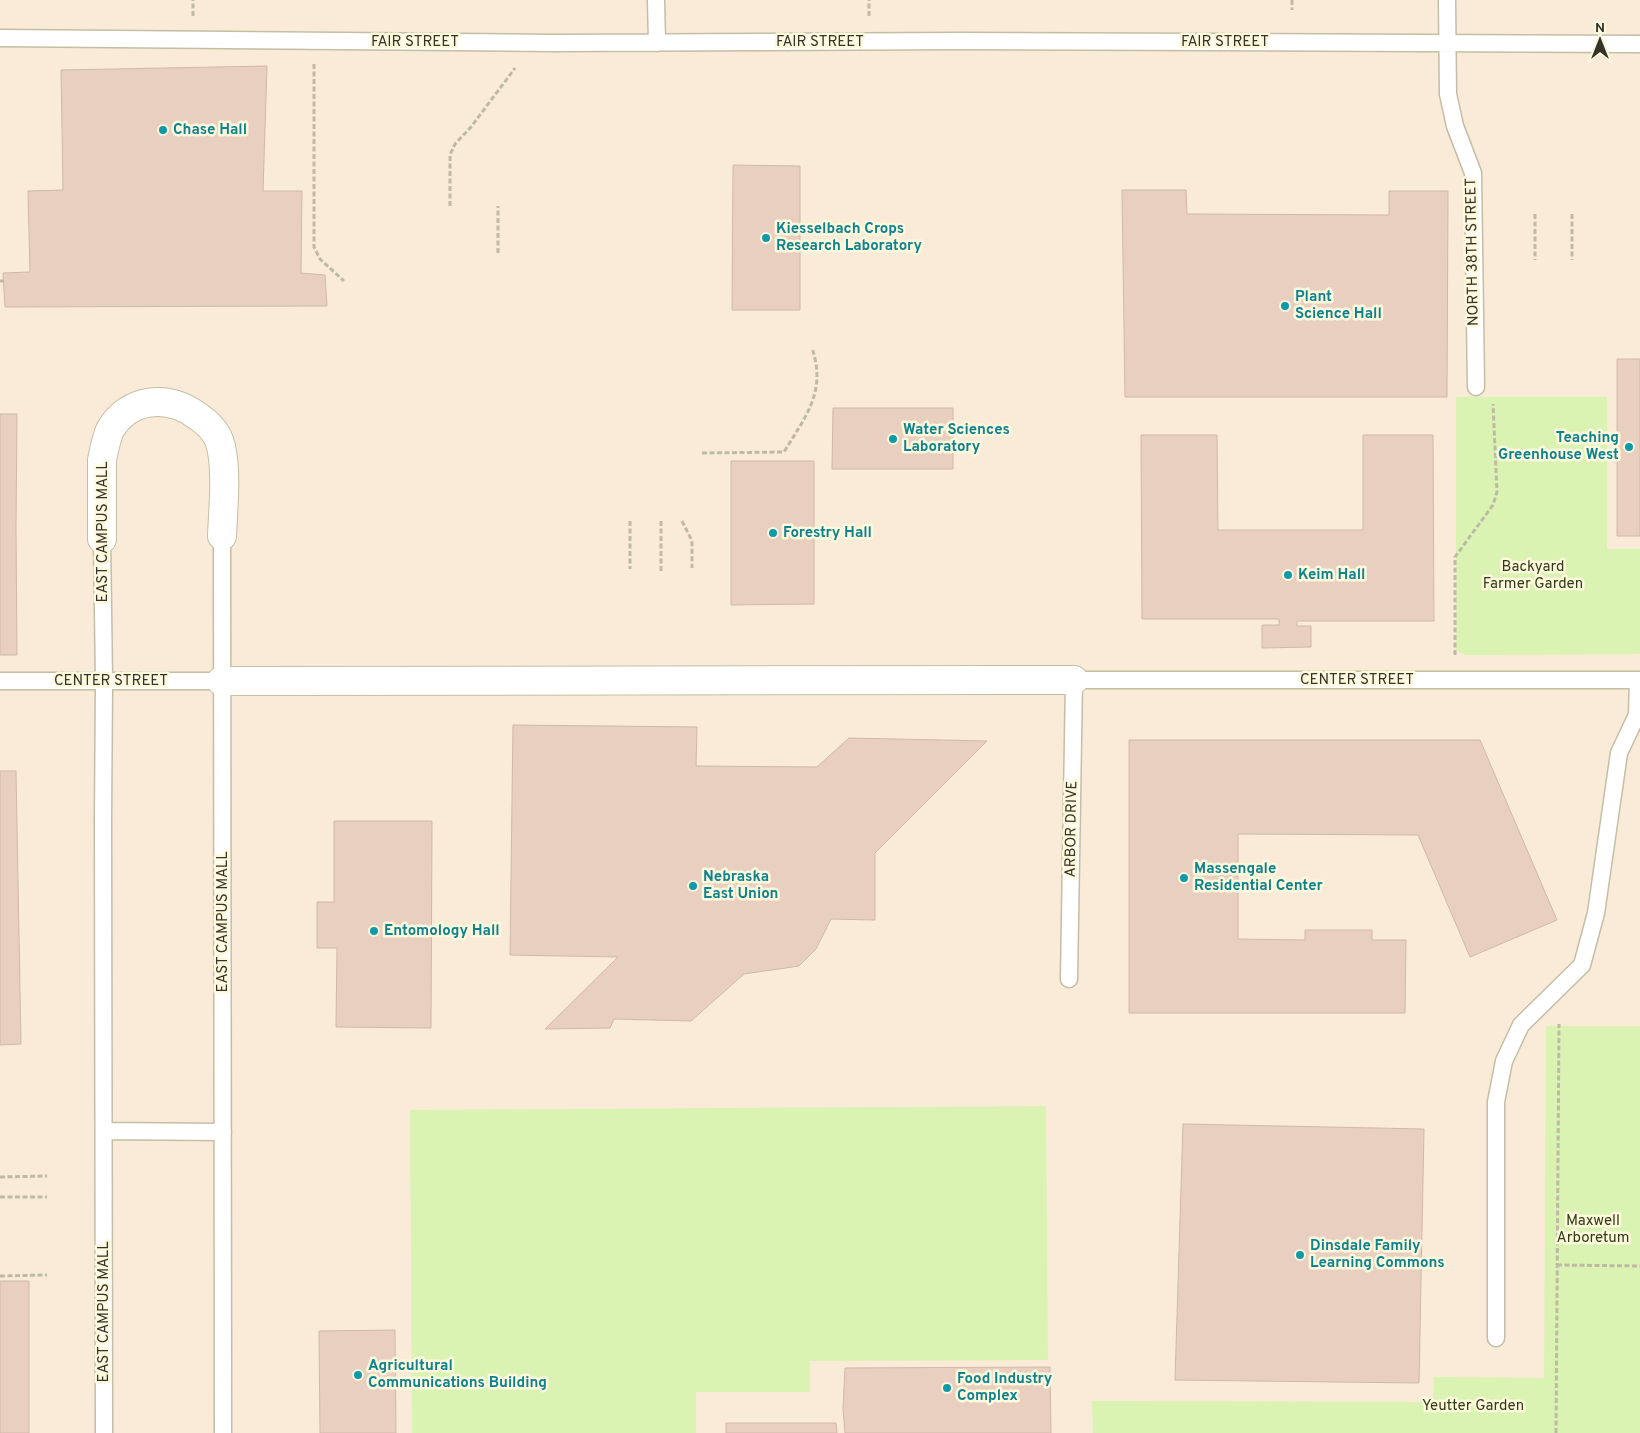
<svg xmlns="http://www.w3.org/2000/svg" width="1640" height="1433" font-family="Overpass,sans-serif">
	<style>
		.education { fill: #f9ebd8 }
		.green { fill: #daf3b3 }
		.building { fill: #e9cfbf; stroke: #d1b8a8 }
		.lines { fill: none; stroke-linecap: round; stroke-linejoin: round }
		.lane-casing { stroke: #c4bea4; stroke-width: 19 }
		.street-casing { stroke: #c4bea4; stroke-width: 30 }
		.path { stroke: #bfbaa4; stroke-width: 3; stroke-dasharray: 5 2.5; stroke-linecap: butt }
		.lane { stroke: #fff; stroke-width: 16 }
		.street { stroke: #fff; stroke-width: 28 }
		.culture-dot { fill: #0f9aa8; stroke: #fef8dc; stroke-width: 2 }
		.labels { text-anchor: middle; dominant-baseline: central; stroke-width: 5; stroke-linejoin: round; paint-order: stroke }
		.street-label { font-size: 15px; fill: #363329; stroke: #fef8dc }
		.culture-label { font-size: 15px; font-weight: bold; fill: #0d838f; stroke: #fef8dc; text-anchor: start }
		.park-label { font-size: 15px; fill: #303c18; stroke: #fef8dc }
	</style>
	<rect width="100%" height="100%" fill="#fef8dc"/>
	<path class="education" d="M 0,0 L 1640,0 L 1640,1433 L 0,1433 Z"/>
	<path class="green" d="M 1456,397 L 1607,397 L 1607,549 L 1640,549 L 1640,654 L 1466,655 L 1456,650 Z
		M 1546,1026 L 1640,1026 L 1640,1433 L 1093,1433 L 1092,1401 L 1433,1402 L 1434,1377 L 1544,1378 Z
		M 1046,1106 L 1048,1360 L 810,1361 L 810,1392 L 696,1392 L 696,1433 L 412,1433 L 410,1110 Z"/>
	<path class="building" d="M 267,66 L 263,191 L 302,191 L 301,273 L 325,275 L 327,306 L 5,307 L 3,273 L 30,272 L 28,191 L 63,190 L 61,70 Z
		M 733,165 L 800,166 L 800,310 L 732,310 Z
		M 1122,190 L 1186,190 L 1187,214 L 1389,215 L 1389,191 L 1448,191 L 1447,397 L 1125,397 Z
		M 1617,359 L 1640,359 L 1640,536 L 1617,536 Z
		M 833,408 L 953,408 L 953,469 L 832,469 Z
		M 0,414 L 17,414 L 16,529 L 17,655 L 0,655 Z
		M 1141,435 L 1217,435 L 1218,530 L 1363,530 L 1363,435 L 1433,435 L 1434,621 L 1297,621 L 1297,626 L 1311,626 L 1311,647 L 1262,648 L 1262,625 L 1279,625 L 1279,619 L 1142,619 Z
		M 731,461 L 814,461 L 814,604 L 731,605 Z
		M 513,725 L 697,727 L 696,766 L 817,767 L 849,738 L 987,741 L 875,853 L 875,920 L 831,919 L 816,949 L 799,966 L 744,974 L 691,1021 L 614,1019 L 610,1028 L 545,1029 L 618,957 L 510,955 Z
		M 1129,740 L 1480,740 L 1557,920 L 1470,957 L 1418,835 L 1238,834 L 1238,939 L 1305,940 L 1305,930 L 1372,930 L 1372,940 L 1406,940 L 1405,1013 L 1129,1013 Z
		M 0,771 L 16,771 L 21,1044 L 0,1045 Z
		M 334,821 L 432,821 L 431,1028 L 336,1027 L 337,948 L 317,948 L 317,902 L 334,902 Z
		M 1183,1124 L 1424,1129 L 1419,1383 L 1175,1380 Z
		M 0,1281 L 29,1281 L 29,1433 L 0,1433 Z
		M 395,1330 L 396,1433 L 320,1433 L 319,1331 Z
		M 1050,1367 L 1051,1433 L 845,1433 L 843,1408 L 845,1368 Z
		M 726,1423 L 836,1423 L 837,1433 L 726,1433 Z"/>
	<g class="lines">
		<g class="lane-casing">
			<path id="lane" d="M 656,0 L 657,43
				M 1447,0 L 1448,94 L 1455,126 L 1473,173 L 1476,387
				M 0,38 L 552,43 L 961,41 L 1640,44
				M 222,536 L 223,1433
				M 102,539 L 104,681 L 103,820 L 104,1433
				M 0,681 L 221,681
				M 1069,979 L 1074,680 L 1640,680
				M 104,1131 L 223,1132
				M 1496,1338 L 1496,1102 L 1504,1061 L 1521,1025 L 1582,965 L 1596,913 L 1619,753 L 1637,715 L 1638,680"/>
		</g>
		<g class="street-casing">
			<path id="street" d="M 102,539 L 102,460 C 104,450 106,439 110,430 C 129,397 168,395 196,415 C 205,421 215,430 219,440 C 228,465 223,509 222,536
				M 221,681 L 1074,680"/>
		</g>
		<path class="path" d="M 1292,0 L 1292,10
			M 193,16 L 193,0
			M 869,16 L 869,0
			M 314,64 L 314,247 L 320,259 L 344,281
			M 450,206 L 450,155 L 455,144 L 471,127 L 515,68
			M 1535,214 L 1535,260
			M 1572,214 L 1572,260
			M 498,253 L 498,206
			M 0,281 L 4,281
			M 702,453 L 784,452 C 805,417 827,392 812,348
			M 630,521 L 630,569
			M 661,521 L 661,571
			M 682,521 L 692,541 L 692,568
			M 1455,655 L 1455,557 L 1493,505 L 1497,492 L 1493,404
			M 0,1177 L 47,1176
			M 0,1197 L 47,1197
			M 1557,1265 L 1640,1266
			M 0,1276 L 47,1275
			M 1556,1433 L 1559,1024"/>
		<use href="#lane" class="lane"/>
		<use href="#street" class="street"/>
	</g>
	<g class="culture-dot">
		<circle cx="163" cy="130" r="5"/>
		<circle cx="766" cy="238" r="5"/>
		<circle cx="1285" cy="306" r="5"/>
		<circle cx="893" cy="439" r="5"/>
		<circle cx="1629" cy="447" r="5"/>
		<circle cx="773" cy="533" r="5"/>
		<circle cx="1288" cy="575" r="5"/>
		<circle cx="1184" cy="878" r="5"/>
		<circle cx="693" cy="886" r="5"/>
		<circle cx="374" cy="931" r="5"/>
		<circle cx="1300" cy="1255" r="5"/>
		<circle cx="358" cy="1375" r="5"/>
		<circle cx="947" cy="1388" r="5"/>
	</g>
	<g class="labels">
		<g class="street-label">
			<text x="415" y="42">FAIR STREET</text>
			<text x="820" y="42">FAIR STREET</text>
			<text x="1225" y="42">FAIR STREET</text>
			<text transform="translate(1473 252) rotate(-91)">NORTH 38TH STREET</text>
			<text transform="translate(103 532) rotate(-90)">EAST CAMPUS MALL</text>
			<text x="1357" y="680">CENTER STREET</text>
			<text x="111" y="681">CENTER STREET</text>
			<text transform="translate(1072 829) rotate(-89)">ARBOR DRIVE</text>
			<text transform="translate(223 922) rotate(-90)">EAST CAMPUS MALL</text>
			<text transform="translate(104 1312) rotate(-90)">EAST CAMPUS MALL</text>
		</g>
		<g class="culture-label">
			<text x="173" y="130">Chase Hall</text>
			<text x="776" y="229">Kiesselbach Crops<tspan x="776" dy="17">Research Laboratory</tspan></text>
			<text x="1295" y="297">Plant<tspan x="1295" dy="17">Science Hall</tspan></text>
			<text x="903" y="430">Water Sciences<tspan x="903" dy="17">Laboratory</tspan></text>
			<text x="1619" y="438" text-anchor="end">Teaching<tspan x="1619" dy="17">Greenhouse West</tspan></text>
			<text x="783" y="533">Forestry Hall</text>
			<text x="1298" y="575">Keim Hall</text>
			<text x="1194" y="869">Massengale<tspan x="1194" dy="17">Residential Center</tspan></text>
			<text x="703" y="877">Nebraska<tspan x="703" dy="17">East Union</tspan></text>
			<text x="384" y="931">Entomology Hall</text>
			<text x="1310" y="1246">Dinsdale Family<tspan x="1310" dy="17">Learning Commons</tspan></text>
			<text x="368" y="1366">Agricultural<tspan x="368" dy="17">Communications Building</tspan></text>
			<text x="957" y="1379">Food Industry<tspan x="957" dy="17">Complex</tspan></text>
		</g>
		<g class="park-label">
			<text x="1533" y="567">Backyard<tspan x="1533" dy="17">Farmer Garden</tspan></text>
			<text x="1593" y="1221">Maxwell<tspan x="1593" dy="17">Arboretum</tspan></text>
			<text x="1473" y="1406">Yeutter Garden</text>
		</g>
	</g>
	<g transform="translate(1600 40)" stroke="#fef8dc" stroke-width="4" paint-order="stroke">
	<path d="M0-4L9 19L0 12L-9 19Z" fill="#363329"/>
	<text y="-8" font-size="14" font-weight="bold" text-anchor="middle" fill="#363329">N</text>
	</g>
</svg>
